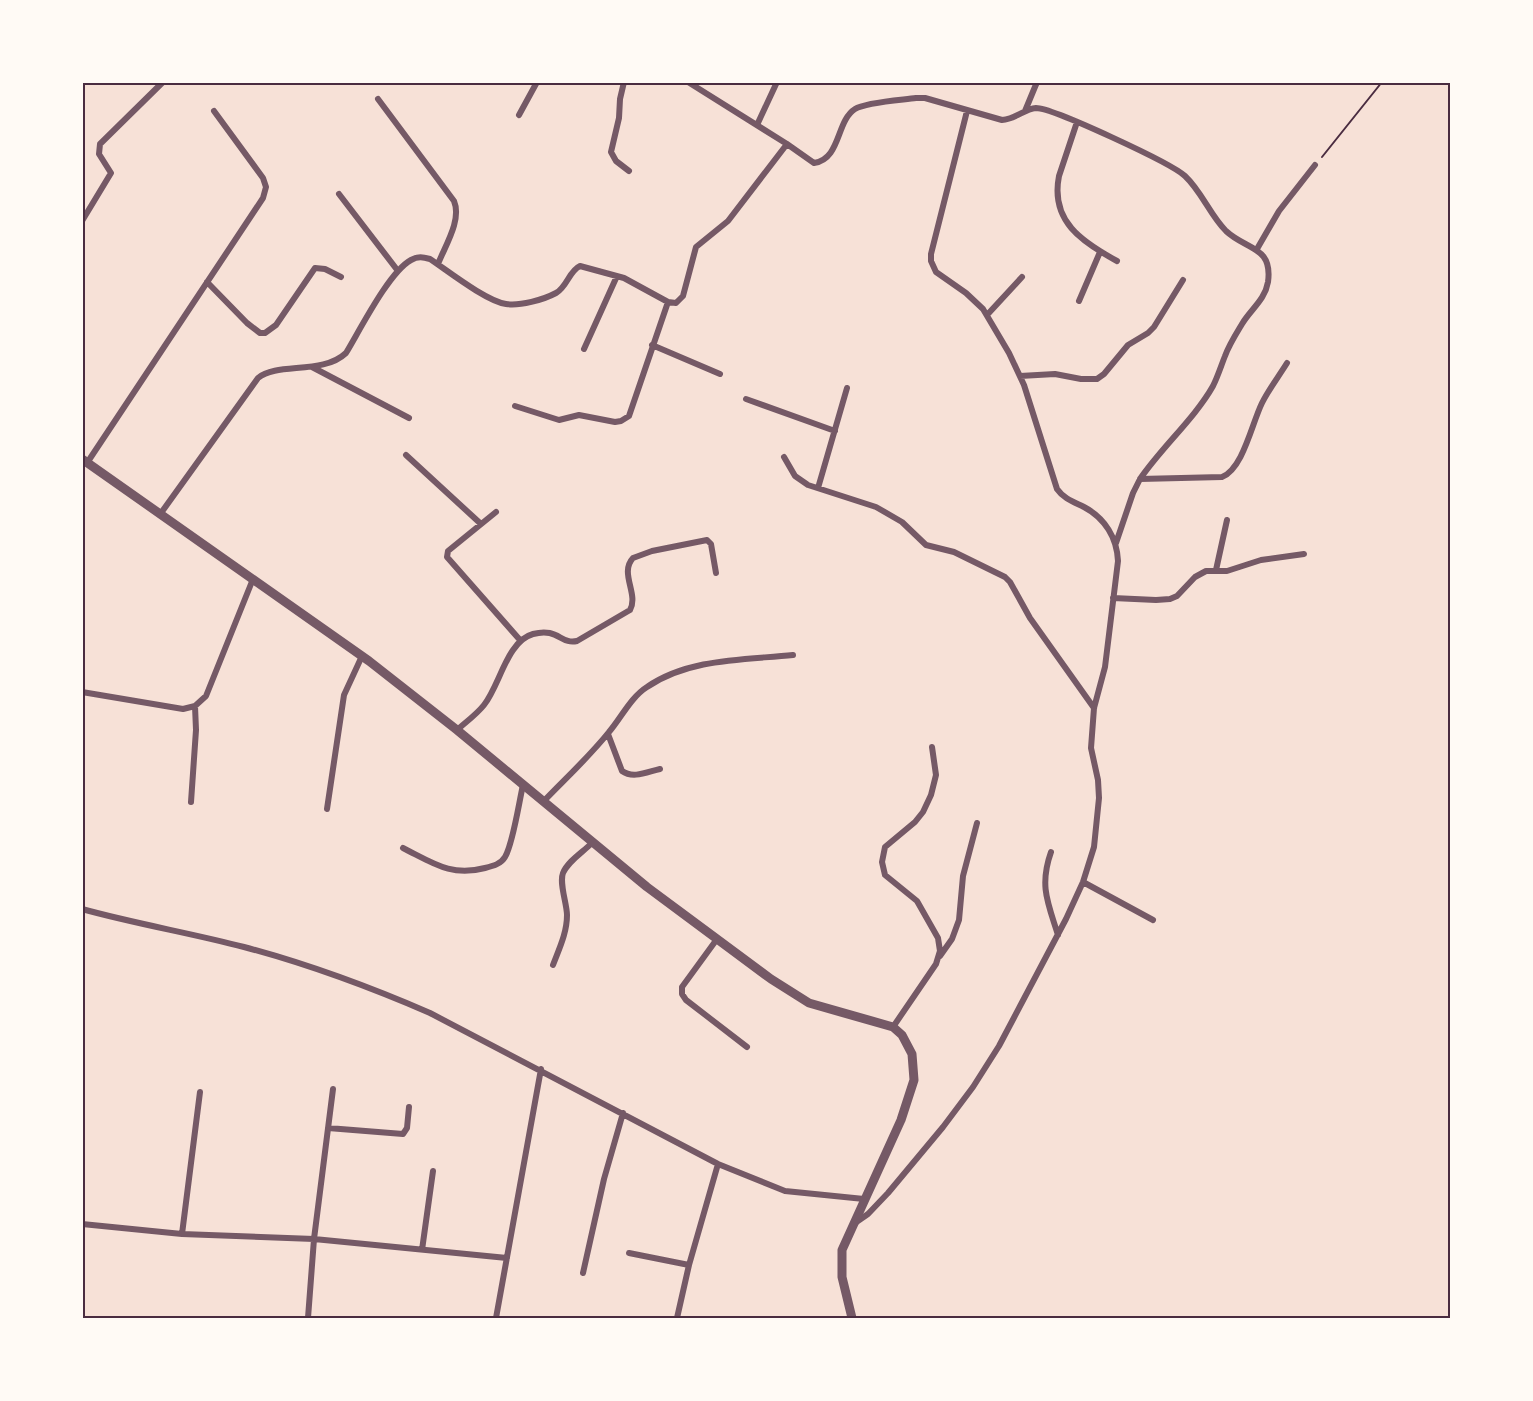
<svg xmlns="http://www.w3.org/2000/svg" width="1533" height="1401" font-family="Jost,sans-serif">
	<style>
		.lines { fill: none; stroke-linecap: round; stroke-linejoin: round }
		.path { stroke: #4a2c40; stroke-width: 2 }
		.minor { stroke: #755966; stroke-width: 6 }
		.tertiary { stroke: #755966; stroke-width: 9 }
		.neatline { fill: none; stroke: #4a2c40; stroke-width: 2 }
	</style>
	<rect width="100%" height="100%" fill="#f7e1d7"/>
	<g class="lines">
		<path class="path" d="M 1322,157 L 1382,82"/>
		<path class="minor" d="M 624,82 L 620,99 L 619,118 L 611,152 L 616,161 L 629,171
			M 688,82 L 787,144 L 814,163 C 841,159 836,121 855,109 C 866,102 902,100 916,98 L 925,98 L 1002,120 C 1016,119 1024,109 1036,108 C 1053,108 1171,163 1185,176 C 1202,192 1210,215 1226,231 C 1246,250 1273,246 1268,282 C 1265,300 1251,309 1242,324 C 1236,334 1229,345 1225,356 C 1221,366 1218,376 1213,386 C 1195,418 1161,448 1140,479 L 1133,493 L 1116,543
			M 378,99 L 454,201 C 462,220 445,246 438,264
			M 1025,111 L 1037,82
			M 519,115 L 537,82
			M 1077,122 L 1059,176 C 1050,221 1082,242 1117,261
			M 757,125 L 777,82
			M 339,194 L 398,271
			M 82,221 L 111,173 L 99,154 L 100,144 L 163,82
			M 1257,249 L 1279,211 L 1315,165
			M 207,282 L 247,323 L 260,333 L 265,333 L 276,325 L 315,268 L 325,269 L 341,277
			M 1079,301 L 1100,252
			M 987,315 L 1022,277
			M 652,345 L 720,374
			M 584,349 L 617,276
			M 312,367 L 409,418
			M 1020,376 L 1055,374 L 1081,379 L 1097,379 L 1104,374 L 1128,345 L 1148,333 L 1154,327 L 1183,280
			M 746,399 L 835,431
			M 515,406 L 559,420 L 579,415 L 615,422 L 621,421 L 629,416 L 668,302
			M 406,455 L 481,524
			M 784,457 L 795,476 L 808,485 L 876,507 L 902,522 L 926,545 L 954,552 L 1005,577 L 1010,582 L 1030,618 L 1094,708
			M 87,463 L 263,198 L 266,187 L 263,178 L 214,111
			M 1140,479 L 1222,477 C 1243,469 1252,423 1262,403 C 1269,389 1279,376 1287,363
			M 818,488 L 847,388
			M 496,512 L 448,551 L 447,557 L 520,640
			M 161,513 L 258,378 C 277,362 323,375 346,353 C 360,330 389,272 411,260 C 418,256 423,257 430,259 C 448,271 486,301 506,304 C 520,306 543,300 556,293 C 567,287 569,271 580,266 L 624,278 L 668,302 L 676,303 L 683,296 L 696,247 L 728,221 L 787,144
			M 1216,570 L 1227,520
			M 1113,598 L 1156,600 L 1170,599 L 1177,596 L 1195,577 L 1206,571 L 1227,571 L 1261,560 L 1304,554
			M 82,692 L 183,709 L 195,706 L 206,696 L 253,579
			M 457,730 C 466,722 477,714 484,705 C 500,685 507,641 533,634 C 558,627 561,645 577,641 L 630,610 C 639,594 619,573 633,558 L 652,551 L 707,540 L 711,544 L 716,573
			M 608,734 L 622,771 C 633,779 647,772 660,769
			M 191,802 L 196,730 L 195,706
			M 543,802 C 565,779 589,757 609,732 C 621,718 631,697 647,687 C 689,658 745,660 793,655
			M 327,809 L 344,695 L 362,656
			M 403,848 C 433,863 451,877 485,868 C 493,866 501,864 505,857 C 513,844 519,802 523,785
			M 1051,852 C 1039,886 1048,903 1058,935
			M 1083,882 L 1153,920
			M 82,909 C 136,924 191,933 244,947 C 308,964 370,987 430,1013 L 718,1164 L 785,1191 L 864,1199
			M 717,939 L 682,987 L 682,994 L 686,1000 L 747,1047
			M 940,956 L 952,939 L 959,920 L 963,876 L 977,823
			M 553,965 C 559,949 567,933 567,915 C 567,904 559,883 563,873 C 568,861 583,852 592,843
			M 893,1027 L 936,964 L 940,951 L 938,938 L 917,901 L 885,875 L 882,862 L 885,847 L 915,822 L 923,812 L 931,795 L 936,775 L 932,747
			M 328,1128 L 403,1134 L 407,1128 L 409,1107
			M 855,1223 L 868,1214 L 888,1193 L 943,1127 L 973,1087 L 999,1046 L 1066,919 L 1083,882 L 1094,847 L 1099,798 L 1098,780 L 1091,748 L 1094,708 L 1105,667 L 1118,561 C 1117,538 1105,518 1084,507 C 1074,502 1064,499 1057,489 L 1024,385 L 1009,353 L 983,309 L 966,293 L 936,272 L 931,261 L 931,254 L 967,111
			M 82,1224 L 182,1234 L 314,1239 L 507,1258
			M 182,1234 L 200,1092
			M 422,1250 L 433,1171
			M 629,1253 L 689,1265
			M 583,1273 L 604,1179 L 623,1113
			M 308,1318 L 314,1239 L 333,1089
			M 496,1318 L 541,1069
			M 677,1318 L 689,1265 L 718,1164"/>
		<path class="tertiary" d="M 82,459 L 369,661 L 457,730 L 647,887 L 771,979 L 809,1003 L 893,1027 L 902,1035 L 912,1054 L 914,1080 L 901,1120 L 842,1250 L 842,1277 L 852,1318"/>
	</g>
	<rect width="1533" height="1401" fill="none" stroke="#fffaf5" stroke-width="168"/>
	<rect x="84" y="84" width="1365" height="1233" class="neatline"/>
</svg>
